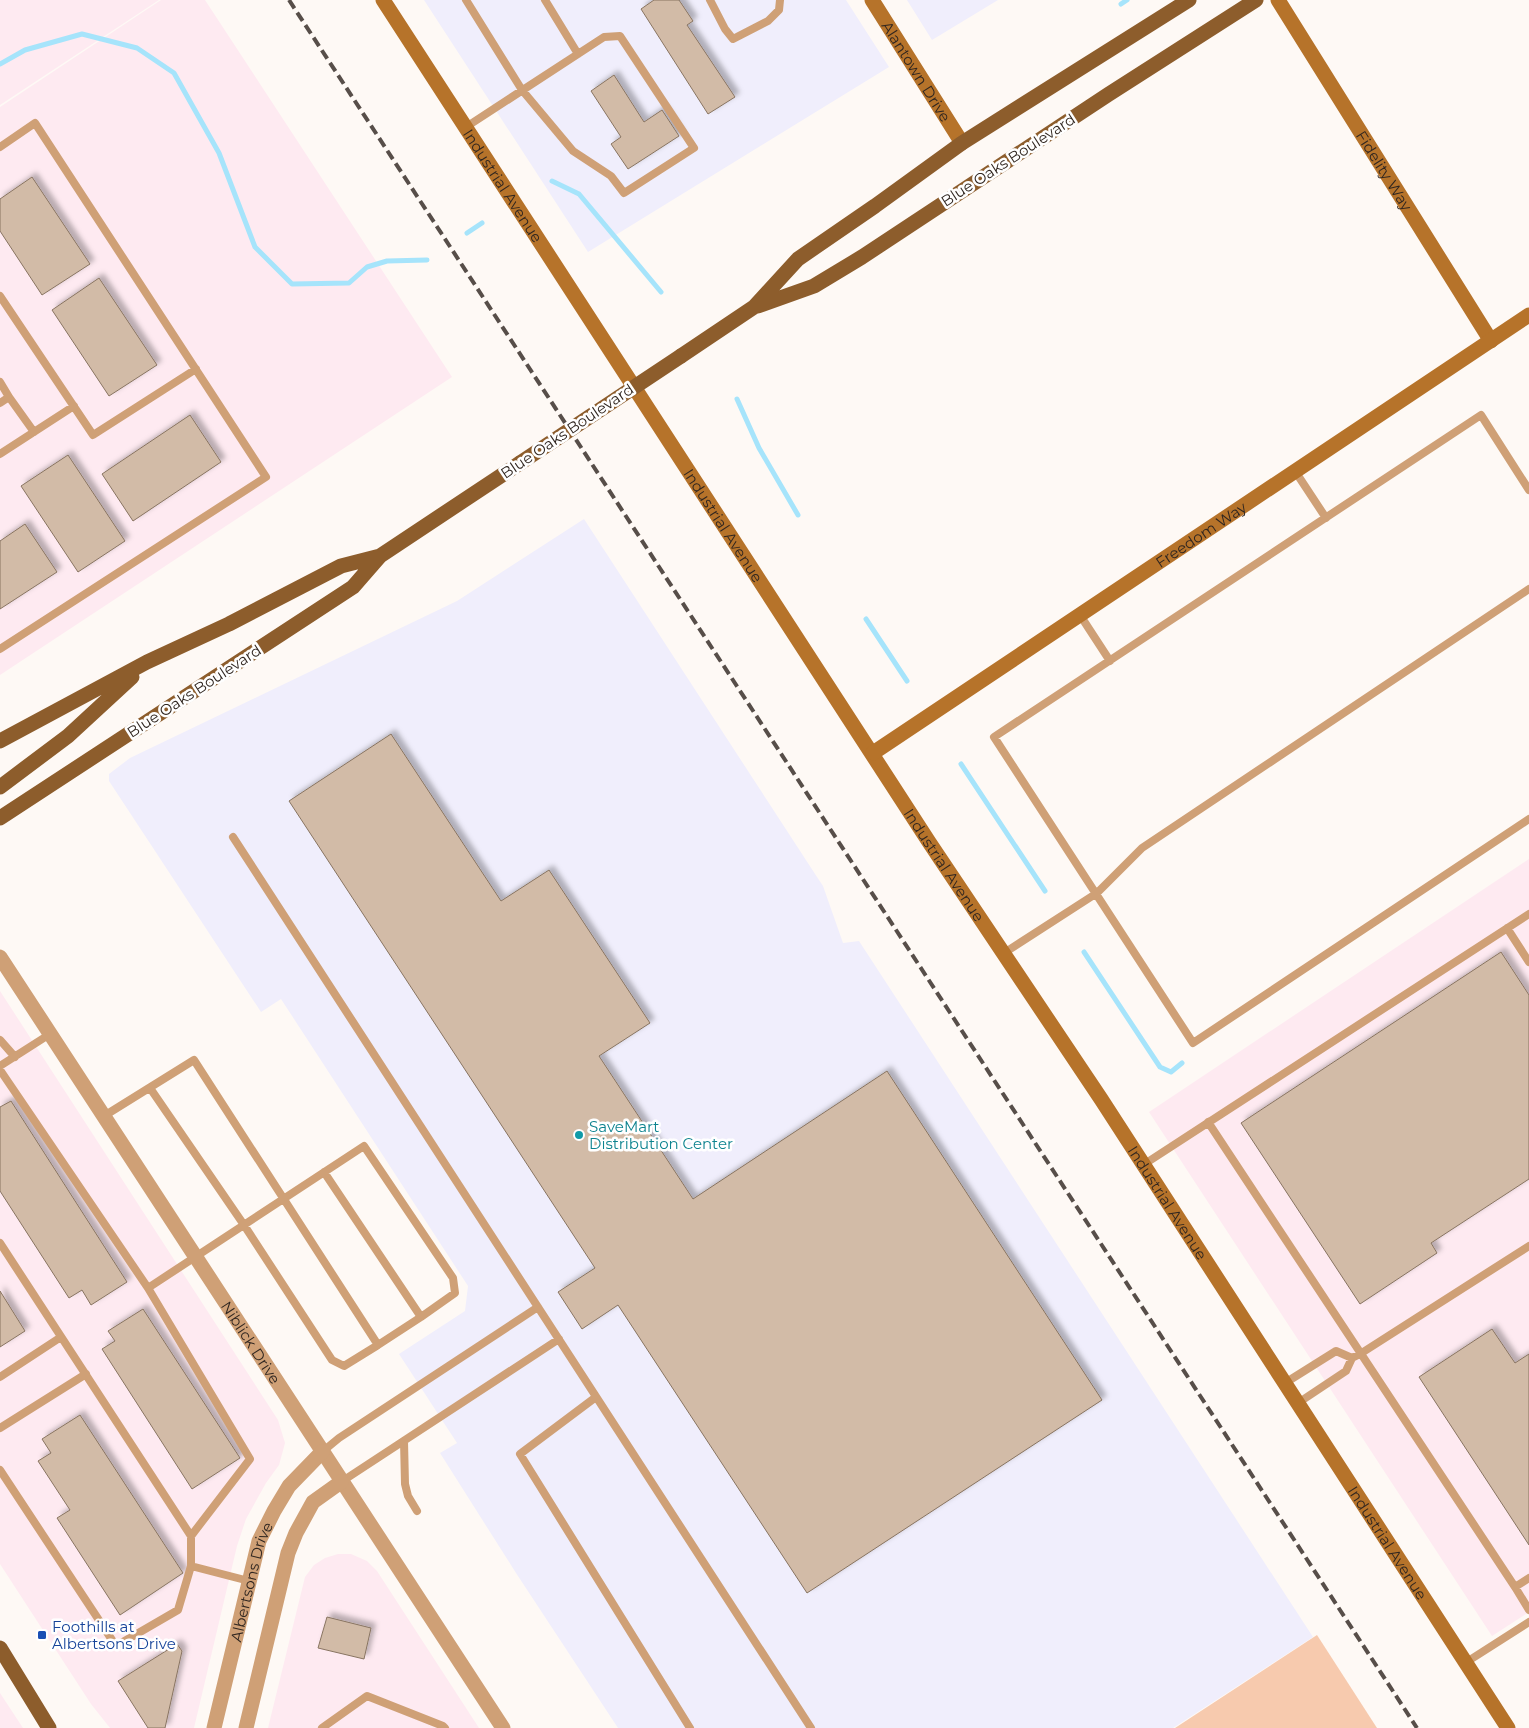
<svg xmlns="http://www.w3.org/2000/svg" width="1529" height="1728" font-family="Montserrat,sans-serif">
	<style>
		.commercial { fill: #feeaf1 }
		.industrial { fill: #f0eefc }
		.green { fill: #f7caae }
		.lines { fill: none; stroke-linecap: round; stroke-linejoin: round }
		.stream { stroke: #a6e4fb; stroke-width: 5 }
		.building { fill: #d2bba7; stroke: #887461; filter: url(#shadow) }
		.lane { stroke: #cfa076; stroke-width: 8 }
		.street { stroke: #cfa076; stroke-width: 15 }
		.secondary { stroke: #b6732a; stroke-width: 15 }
		.primary { stroke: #8d5d2c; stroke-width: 15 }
		.rail { stroke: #574e49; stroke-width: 4; stroke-dasharray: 10 5; stroke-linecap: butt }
		.primary-bridge { stroke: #8d5d2c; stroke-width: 15 }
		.culture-dot { fill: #0f9aa8; stroke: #fff; stroke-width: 2 }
		.transit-dot { fill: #1a4fb4; stroke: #fff; stroke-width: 2 }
		.labels { text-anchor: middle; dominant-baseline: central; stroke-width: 5; stroke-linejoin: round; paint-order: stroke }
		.street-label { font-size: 15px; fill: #302620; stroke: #fff }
		.culture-label { font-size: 15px; fill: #0d838f; stroke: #fff; text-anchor: start }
		.transit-label { font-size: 15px; fill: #164399; stroke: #fff; text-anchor: start }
	</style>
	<defs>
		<filter id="shadow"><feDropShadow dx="4.5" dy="-4.5" stdDeviation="2.5" flood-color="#0004"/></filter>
	</defs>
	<rect width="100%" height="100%" fill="#fef9f5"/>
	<path class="commercial" d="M 0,0 L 159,0 L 0,105 Z
		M 161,0 L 205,0 L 452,377 L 0,675 L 0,107 Z
		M 1529,859 L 1529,1612 L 1492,1636 L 1149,1112 Z
		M 0,991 L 278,1420 L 285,1443 L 279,1465 L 266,1483 L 246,1519 L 237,1546 L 194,1728 L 110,1728 L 91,1704 L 0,1564 Z
		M 338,1554 L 351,1554 L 367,1561 L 377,1571 L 479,1728 L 268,1728 L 305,1577 L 314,1565 L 325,1558 Z
		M 0,1693 L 23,1728 L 0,1728 Z"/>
	<path class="industrial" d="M 424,0 L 846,0 L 889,67 L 588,252 Z
		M 907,0 L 998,0 L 932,40 Z
		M 584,519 L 817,877 L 823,886 L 843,943 L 859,941 L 1313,1637 L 1173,1728 L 618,1728 L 516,1573 L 440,1453 L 457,1443 L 399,1354 L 465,1311 L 468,1286 L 281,999 L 261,1012 L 109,781 L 109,774 L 130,758 L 457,601 Z"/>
	<path class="green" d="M 1317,1635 L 1377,1728 L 1175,1728 Z"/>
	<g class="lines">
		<path class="stream" d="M 1121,4 L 1127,0
			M 0,64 L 25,50 L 82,34 L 137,48 L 174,73 L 219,153 L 255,247 L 292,284 L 349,283 L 367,267 L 387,261 L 427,260
			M 552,181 L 579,194 L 661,292
			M 467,233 L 482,223
			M 737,399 L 759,448 L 798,515
			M 866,619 L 907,681
			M 961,764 L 1045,891
			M 1084,952 L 1160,1067 L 1171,1072 L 1182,1063"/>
	</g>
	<path class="building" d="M 654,0 L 679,0 L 693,21 L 687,25 L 735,97 L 708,114 L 641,9 Z
		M 614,75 L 644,122 L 662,110 L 679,136 L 628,169 L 611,144 L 621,137 L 591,91 Z
		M 32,177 L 90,264 L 42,295 L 0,231 L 0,199 Z
		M 99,278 L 157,365 L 109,396 L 52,310 Z
		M 190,415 L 221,462 L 133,521 L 102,474 Z
		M 68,455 L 125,541 L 78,572 L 21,486 Z
		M 25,524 L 57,572 L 0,609 L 0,541 Z
		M 391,734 L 501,901 L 549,870 L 650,1023 L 599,1056 L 693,1199 L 887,1071 L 1102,1400 L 807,1593 L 618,1305 L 582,1329 L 558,1292 L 595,1268 L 289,801 Z
		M 1501,952 L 1529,995 L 1529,1179 L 1431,1243 L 1437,1253 L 1360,1304 L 1241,1123 Z
		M 11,1101 L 127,1282 L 91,1305 L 82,1290 L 69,1298 L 0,1191 L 0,1107 Z
		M 0,1291 L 25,1331 L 0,1347 Z
		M 143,1309 L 240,1458 L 192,1489 L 102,1349 L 115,1341 L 108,1331 Z
		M 1492,1329 L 1515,1363 L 1529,1354 L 1529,1545 L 1419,1377 Z
		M 80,1415 L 183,1573 L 120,1615 L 57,1518 L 70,1510 L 38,1461 L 51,1453 L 42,1439 Z
		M 327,1617 L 371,1628 L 364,1659 L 318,1648 Z
		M 177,1644 L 182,1651 L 165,1728 L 148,1728 L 118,1681 Z"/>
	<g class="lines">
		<path class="lane" d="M 545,0 L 578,54
			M 710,0 L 725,29 L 733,39 L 768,21 L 779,10 L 780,0
			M 466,127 L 604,37 L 620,36 L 694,148 L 624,193 L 611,176 L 573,151 L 522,90 L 466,0
			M 0,147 L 35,123 L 266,477 L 0,649
			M 0,296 L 93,435 L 196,369
			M 0,382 L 9,397 L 0,403
			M 9,397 L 34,432
			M 0,454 L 74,406
			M 1295,471 L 1326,518
			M 1529,490 L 1481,415 L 994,737 L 1193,1043 L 1529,819
			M 1080,615 L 1110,661
			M 233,837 L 811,1728
			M 1507,928 L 1529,962
			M 1004,953 L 1097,893 L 1142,848 L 1529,589
			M 0,1040 L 15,1057
			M 0,1066 L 50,1034
			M 0,1070 L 148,1288
			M 104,1116 L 194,1060 L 378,1345 L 344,1366 L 332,1360 L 244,1225 L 150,1088
			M 1208,1122 L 1515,1587 L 1529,1578
			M 1143,1165 L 1529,914
			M 324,1172 L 421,1317 L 378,1345
			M 0,1243 L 191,1536 L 250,1459 L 148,1288 L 364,1146 L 453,1278 L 455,1293 L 421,1317
			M 0,1377 L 61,1337
			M 1285,1383 L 1336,1351 L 1352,1358
			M 596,1397 L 520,1454 L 690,1728
			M 1298,1403 L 1346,1371 L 1352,1358 L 1360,1354 L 1529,1246
			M 0,1428 L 86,1374
			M 404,1441 L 405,1484 L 408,1496 L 417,1511
			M 322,1452 L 339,1438 L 538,1307
			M 0,1470 L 116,1646 L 178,1610 L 191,1566 L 191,1536
			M 341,1482 L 559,1339
			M 191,1566 L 249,1581
			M 1515,1587 L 1529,1610
			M 1465,1663 L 1529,1622
			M 322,1728 L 367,1696 L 443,1726 L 445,1728"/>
		<g class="street">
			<path id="s1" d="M 0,957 L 503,1728"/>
			<path id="s2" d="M 214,1728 L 259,1541 L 274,1511 L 289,1486 L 322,1452"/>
			<path d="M 246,1728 L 288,1553 L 296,1533 L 313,1502 L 341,1482"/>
		</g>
		<g class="secondary">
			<path id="s3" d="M 383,0 L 929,842 L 1101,1099 L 1508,1728"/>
			<path id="s4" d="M 872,0 L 962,143"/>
			<path id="s5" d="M 1278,0 L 1491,341"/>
			<path id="s6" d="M 873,753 L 1529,315"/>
		</g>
		<path class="primary" d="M 758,306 L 814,286 L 862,257 L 1109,94 L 1256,0
			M 681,356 L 754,307 L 798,259 L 875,206 L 962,143 L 1189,0
			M 0,741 L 147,662 L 229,624 L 341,566 L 380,556
			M 0,787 L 68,736 L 132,677
			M 0,818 L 353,587 L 380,556 L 520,463
			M 0,1648 L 49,1728"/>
		<path class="rail" d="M 289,0 L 1417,1728"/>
		<path class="primary-bridge" d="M 520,463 L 681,356"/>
	</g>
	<circle class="culture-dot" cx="579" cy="1135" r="5"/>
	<rect class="transit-dot" x="37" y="1630" width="10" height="10" rx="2.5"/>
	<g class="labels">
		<g class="street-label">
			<text stroke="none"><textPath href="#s4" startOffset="84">Alantown Drive</textPath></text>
			<text transform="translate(1008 160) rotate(-33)">Blue Oaks Boulevard</text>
			<text stroke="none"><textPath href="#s5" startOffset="201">Fidelity Way</textPath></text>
			<text stroke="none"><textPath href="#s3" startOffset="221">Industrial Avenue</textPath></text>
			<text transform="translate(567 431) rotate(-34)">Blue Oaks Boulevard</text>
			<text stroke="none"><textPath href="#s3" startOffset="626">Industrial Avenue</textPath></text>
			<text stroke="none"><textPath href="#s6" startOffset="394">Freedom Way</textPath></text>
			<text transform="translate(194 691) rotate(-33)">Blue Oaks Boulevard</text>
			<text stroke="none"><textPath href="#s3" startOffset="1031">Industrial Avenue</textPath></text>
			<text stroke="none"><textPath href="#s3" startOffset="1436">Industrial Avenue</textPath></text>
			<text stroke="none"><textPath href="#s1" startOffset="460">Niblick Drive</textPath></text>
			<text stroke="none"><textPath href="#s3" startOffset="1841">Industrial Avenue</textPath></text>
			<text stroke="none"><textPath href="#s2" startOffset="151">Albertsons Drive</textPath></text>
		</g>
		<g class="culture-label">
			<text x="589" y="1126">SaveMart<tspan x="589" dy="17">Distribution Center</tspan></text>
		</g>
		<g class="transit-label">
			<text x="52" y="1626">Foothills at<tspan x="52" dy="17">Albertsons Drive</tspan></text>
		</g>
	</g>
</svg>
